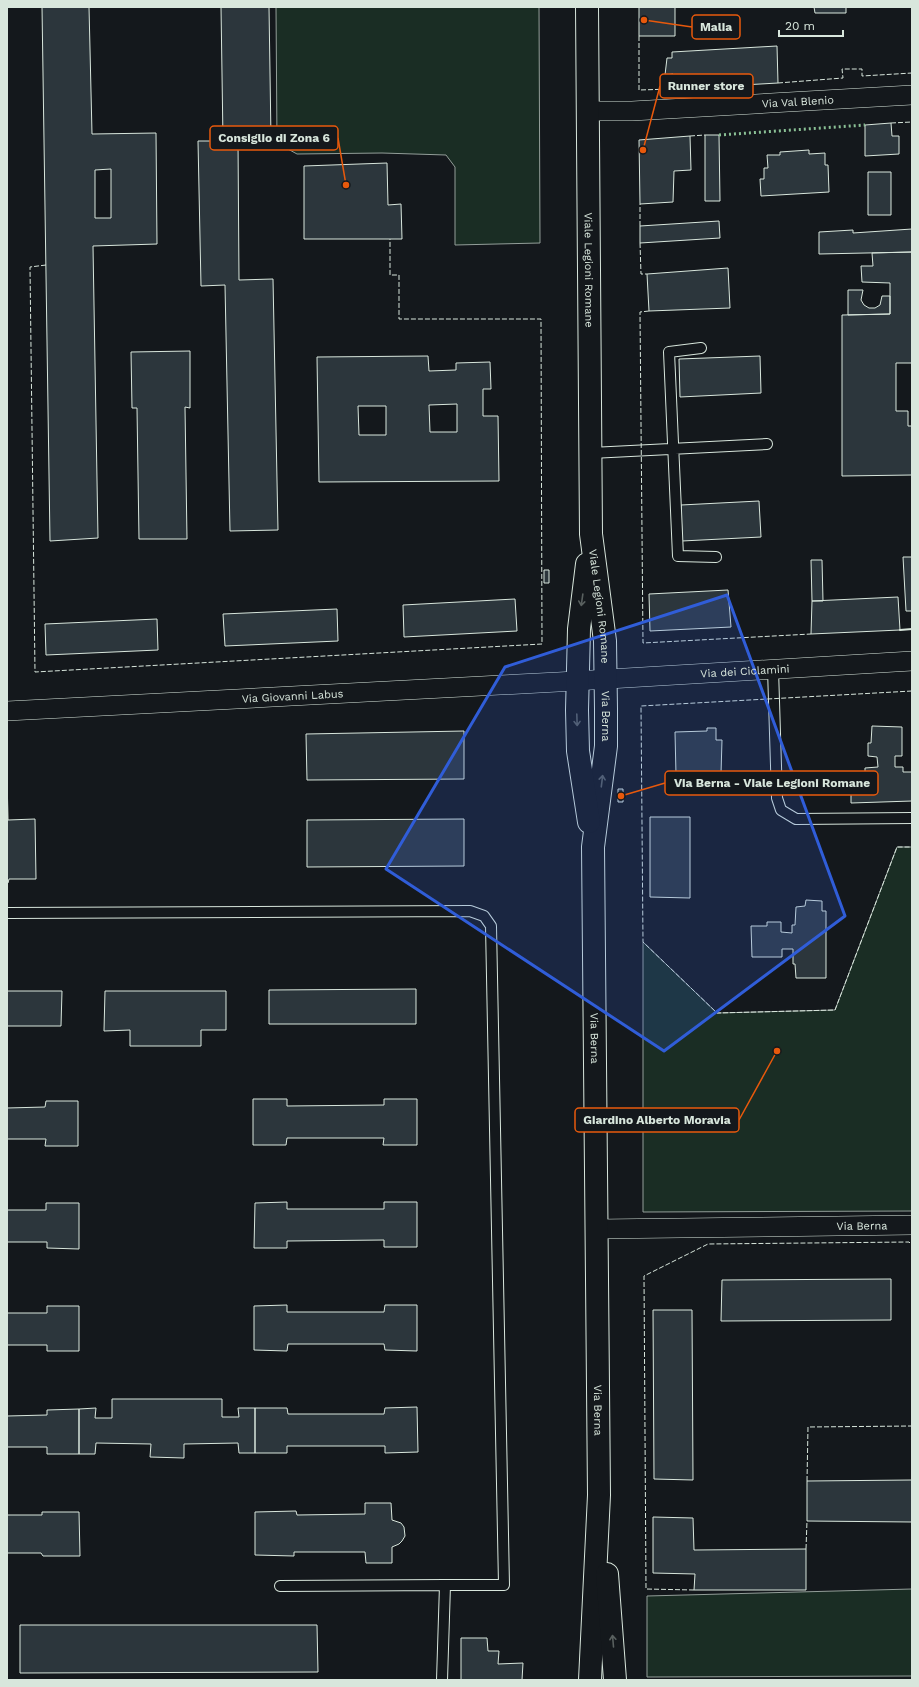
<svg xmlns="http://www.w3.org/2000/svg" width="919" height="1687" font-family="'Work Sans',sans-serif">
	<style>
		.green { fill: #1a2d24; stroke: #939e99 }
		.building { fill: #2c363c; stroke: #d8e6dc; fill-rule: evenodd }
		.lines { fill: none; stroke-linecap: round; stroke-linejoin: round }
		.service-casing { stroke: #d8e6dc; stroke-width: 12 }
		.minor-casing { stroke: #d8e6dc; stroke-width: 20 }
		.secondary-casing { stroke: #d8e6dc; stroke-width: 24 }
		.service { stroke: #14181c; stroke-width: 10 }
		.minor { stroke: #14181c; stroke-width: 19 }
		.secondary { stroke: #14181c; stroke-width: 22 }
		.hedge { stroke: #8ac095; stroke-width: 3; stroke-dasharray: 2 3; stroke-linecap: butt }
		.fence { stroke: #d8e6dc; stroke-width: 1; stroke-dasharray: 5 2; stroke-linecap: butt }
		.wall { stroke: #d8e6dc; stroke-width: 2 }
		.oneway { stroke: #59605f }
		.marked { fill: #305dd8; fill-opacity: 0.2; stroke: #305dd8; stroke-width: 3; stroke-linejoin: round }
		.labels { text-anchor: middle; dominant-baseline: central; stroke-width: 3; stroke-linejoin: round; paint-order: stroke }
		.street-label { font-size: 11px; fill: #d8e6dc; stroke: #14181c }
		.leader { fill: none; stroke: #e8590c; stroke-width: 1.5 }
		.callout-dot { fill: #e8590c; stroke: #14181c; stroke-width: 1.5 }
		.callout { fill: #14181c; stroke: #e8590c; stroke-width: 1.5 }
		.callout-label { font-size: 12px; text-anchor: middle; font-weight: bold; fill: #d8e6dc }
	</style>
	<rect width="100%" height="100%" fill="#14181c"/>
	<path class="green" d="M 276,7 L 539,7 L 540,243 L 455,245 L 455,167 L 446,155 L 382,153 L 297,154 L 277,143 Z
		M 897,847 L 912,847 L 912,1211 L 643,1212 L 643,942 L 717,1013 L 835,1010 Z
		M 912,1589 L 912,1676 L 647,1677 L 647,1596 Z"/>
	<path class="building" d="M 42,7 L 89,7 L 92,134 L 156,133 L 157,244 L 93,246 L 98,538 L 50,541 ZM 111,169 L 111,218 L 95,218 L 95,170 Z
		M 221,7 L 269,7 L 271,139 L 238,140 L 239,280 L 273,279 L 278,530 L 230,531 L 225,285 L 201,286 L 198,141 L 223,141 Z
		M 639,7 L 675,7 L 675,36 L 639,36 Z
		M 814,7 L 846,7 L 846,13 L 815,13 Z
		M 777,46 L 778,83 L 673,89 L 673,74 L 665,75 L 667,58 L 672,58 L 672,52 Z
		M 891,123 L 892,136 L 899,136 L 899,154 L 865,156 L 865,125 Z
		M 705,135 L 719,135 L 720,201 L 705,201 Z
		M 690,136 L 691,170 L 674,171 L 673,202 L 640,204 L 639,140 Z
		M 809,150 L 809,154 L 825,153 L 825,165 L 828,165 L 829,192 L 761,196 L 760,179 L 764,179 L 764,168 L 768,168 L 767,155 L 780,155 L 780,152 Z
		M 387,163 L 388,205 L 401,204 L 402,239 L 304,239 L 304,166 Z
		M 868,172 L 891,172 L 891,215 L 868,215 Z
		M 719,221 L 720,238 L 640,243 L 640,226 Z
		M 912,229 L 912,252 L 819,254 L 819,232 L 853,230 L 853,233 Z
		M 912,252 L 912,363 L 896,363 L 896,411 L 908,411 L 908,426 L 912,426 L 912,475 L 842,476 L 842,315 L 890,314 L 890,283 L 862,282 L 861,266 L 873,266 L 872,253 Z
		M 728,268 L 730,308 L 649,311 L 647,274 Z
		M 848,290 L 863,290 L 861,300 L 864,305 L 869,308 L 875,308 L 880,305 L 882,296 L 890,296 L 890,314 L 848,315 Z
		M 190,351 L 190,408 L 185,407 L 187,539 L 139,539 L 137,408 L 132,408 L 131,352 Z
		M 428,356 L 429,371 L 456,370 L 456,363 L 490,362 L 491,389 L 483,389 L 483,416 L 498,416 L 499,481 L 319,482 L 317,357 ZM 457,404 L 457,432 L 430,432 L 429,405 ZM 358,406 L 386,406 L 386,435 L 359,435 Z
		M 760,356 L 761,393 L 680,397 L 679,359 Z
		M 759,501 L 761,537 L 682,541 L 681,505 Z
		M 903,557 L 912,557 L 912,611 L 906,611 Z
		M 811,560 L 822,560 L 823,601 L 812,601 Z
		M 544,570 L 549,570 L 549,583 L 544,583 Z
		M 728,590 L 731,627 L 650,631 L 649,594 Z
		M 898,597 L 900,630 L 811,634 L 812,601 Z
		M 515,599 L 517,631 L 404,637 L 403,605 Z
		M 337,609 L 338,641 L 225,646 L 223,614 Z
		M 157,619 L 158,650 L 46,655 L 45,624 Z
		M 872,726 L 902,727 L 902,756 L 895,756 L 895,767 L 903,767 L 903,772 L 912,772 L 912,801 L 851,803 L 851,785 L 859,785 L 859,772 L 865,772 L 865,768 L 878,767 L 877,757 L 868,756 L 868,743 L 871,743 Z
		M 707,728 L 716,728 L 716,740 L 722,740 L 721,774 L 676,775 L 675,732 L 707,731 Z
		M 464,731 L 464,779 L 307,780 L 306,734 Z
		M 7,776 L 8,820 L 35,819 L 36,879 L 9,879 L 8,883 L 7,883 Z
		M 618,789 L 623,789 L 623,802 L 618,802 Z
		M 650,817 L 690,817 L 690,898 L 650,897 Z
		M 464,819 L 464,866 L 307,867 L 307,820 Z
		M 806,900 L 822,901 L 822,911 L 826,911 L 826,978 L 796,978 L 795,964 L 793,964 L 793,949 L 782,949 L 782,957 L 752,957 L 751,926 L 767,926 L 767,922 L 781,922 L 781,932 L 792,933 L 792,925 L 795,925 L 796,907 L 805,906 Z
		M 416,989 L 416,1024 L 269,1024 L 269,990 Z
		M 7,991 L 62,991 L 61,1026 L 7,1026 Z
		M 105,991 L 226,991 L 226,1030 L 201,1030 L 201,1046 L 130,1046 L 130,1030 L 104,1031 Z
		M 253,1099 L 287,1099 L 287,1106 L 384,1105 L 384,1099 L 417,1099 L 417,1145 L 383,1145 L 384,1138 L 287,1138 L 286,1145 L 253,1145 Z
		M 46,1101 L 78,1101 L 78,1146 L 45,1146 L 46,1139 L 7,1139 L 7,1108 L 45,1107 Z
		M 287,1202 L 287,1209 L 384,1209 L 384,1202 L 417,1202 L 417,1247 L 384,1247 L 384,1240 L 287,1241 L 287,1248 L 254,1248 L 255,1203 Z
		M 46,1203 L 79,1203 L 79,1249 L 47,1248 L 47,1242 L 7,1242 L 7,1210 L 46,1210 Z
		M 891,1279 L 891,1320 L 721,1321 L 722,1280 Z
		M 287,1305 L 287,1312 L 384,1312 L 385,1305 L 417,1305 L 417,1351 L 385,1350 L 384,1344 L 288,1344 L 287,1351 L 254,1350 L 254,1306 Z
		M 47,1306 L 79,1306 L 79,1351 L 47,1351 L 47,1345 L 7,1345 L 7,1313 L 47,1313 Z
		M 653,1310 L 692,1310 L 693,1480 L 654,1479 Z
		M 112,1399 L 222,1399 L 222,1417 L 239,1417 L 238,1408 L 255,1408 L 255,1453 L 239,1453 L 238,1443 L 184,1444 L 184,1458 L 150,1457 L 151,1444 L 96,1443 L 95,1454 L 79,1454 L 79,1409 L 96,1408 L 95,1418 L 112,1418 Z
		M 417,1407 L 418,1452 L 385,1453 L 385,1446 L 287,1446 L 287,1453 L 255,1453 L 255,1408 L 287,1408 L 288,1414 L 384,1414 L 385,1408 Z
		M 79,1409 L 79,1454 L 47,1454 L 47,1447 L 7,1447 L 7,1416 L 47,1415 L 47,1410 Z
		M 912,1480 L 912,1522 L 807,1521 L 807,1481 Z
		M 365,1503 L 391,1503 L 392,1520 L 401,1523 L 404,1527 L 405,1536 L 402,1541 L 399,1544 L 392,1547 L 392,1563 L 366,1563 L 365,1552 L 294,1552 L 294,1556 L 255,1555 L 255,1512 L 296,1511 L 297,1515 L 365,1514 Z
		M 42,1512 L 79,1512 L 80,1556 L 43,1556 L 41,1553 L 7,1553 L 7,1515 L 42,1515 Z
		M 653,1517 L 693,1518 L 694,1550 L 806,1549 L 806,1590 L 694,1590 L 695,1574 L 653,1573 Z
		M 20,1625 L 317,1625 L 318,1672 L 20,1673 Z
		M 461,1638 L 487,1638 L 488,1651 L 499,1651 L 498,1664 L 523,1663 L 522,1680 L 461,1680 Z"/>
	<g class="lines">
		<g class="service-casing">
			<path id="service" d="M 701,348 L 669,352 L 678,556 L 716,557
				M 591,453 L 767,444
				M 773,669 L 777,798 L 781,810 L 796,819 L 912,818
				M 7,913 L 470,911 L 484,916 L 491,926 L 504,1585 L 445,1585 L 442,1680
				M 280,1586 L 445,1585"/>
		</g>
		<g class="minor-casing">
			<g id="minor">
				<path id="s1" d="M 588,111 L 632,111 L 912,95"/>
				<path id="s2" d="M 7,711 L 558,682 L 912,661"/>
				<path id="s3" d="M 597,1229 L 912,1225"/>
			</g>
		</g>
		<g class="secondary-casing">
			<g id="secondary">
				<path id="s4" d="M 587,7 L 591,534 L 605,641 L 606,709 L 606,746 L 593,847 L 599,1495 L 590,1680"/>
				<path d="M 587,564 L 579,629 L 577,710 L 578,751 L 589,822"/>
				<path d="M 607,1574 L 615,1680"/>
			</g>
		</g>
		<use href="#service" class="service"/>
		<use href="#minor" class="minor"/>
		<use href="#secondary" class="secondary"/>
		<path class="hedge" d="M 719,135 L 865,125"/>
		<path class="fence" d="M 639,36 L 639,90 L 673,89
			M 778,83 L 843,78 L 842,69 L 862,69 L 862,76 L 912,73
			M 891,123 L 912,122
			M 690,136 L 705,135
			M 640,226 L 640,204
			M 640,243 L 641,274 L 647,274
			M 46,265 L 30,267 L 35,672 L 542,644 L 541,319 L 399,319 L 399,275 L 390,275 L 390,239
			M 649,311 L 640,312 L 643,643 L 811,634
			M 912,691 L 641,706 L 643,942 L 717,1013 L 835,1010 L 897,847 L 912,847
			M 807,1481 L 808,1427 L 912,1426
			M 806,1549 L 807,1521
			M 694,1590 L 646,1589 L 644,1276 L 708,1244 L 909,1242 L 912,1245"/>
		<path class="wall" d="M 900,630 L 912,629"/>
	</g>
	<defs><path id="oneway-shaft" d="M-6 0H5M1.5-3L5.5 0L1.5 3" fill="none" stroke-width="1.6" stroke-linecap="round" stroke-linejoin="round"/></defs>
	<g class="oneway">
		<use href="#oneway-shaft" transform="translate(582 600) rotate(98)"/>
		<use href="#oneway-shaft" transform="translate(577 720) rotate(88)"/>
		<use href="#oneway-shaft" transform="translate(602 781) rotate(-83)"/>
		<use href="#oneway-shaft" transform="translate(613 1641) rotate(-95)"/>
	</g>
	<path class="marked" d="M 727,595 L 845,916 L 664,1051 L 386,869 L 505,667 Z"/>
	<g class="labels">
		<g class="street-label">
			<text stroke="none"><textPath href="#s1" startOffset="210">Via Val Blenio</textPath></text>
			<text stroke="none"><textPath href="#s4" startOffset="263">Viale Legioni Romane</textPath></text>
			<text stroke="none"><textPath href="#s4" startOffset="600">Viale Legioni Romane</textPath></text>
			<text stroke="none"><textPath href="#s2" startOffset="739">Via dei Ciclamini</textPath></text>
			<text stroke="none"><textPath href="#s2" startOffset="286">Via Giovanni Labus</textPath></text>
			<text stroke="none"><textPath href="#s4" startOffset="710">Via Berna</textPath></text>
			<text stroke="none"><textPath href="#s4" startOffset="1033">Via Berna</textPath></text>
			<text stroke="none"><textPath href="#s3" startOffset="265">Via Berna</textPath></text>
			<text stroke="none"><textPath href="#s4" startOffset="1405">Via Berna</textPath></text>
		</g>
	</g>
	<path class="leader" d="M644 20L692 27M643 150L660 86M346 185L338 138M621 796L665 783M777 1051L739 1120"/>
	<g class="callout-dot">
		<circle cx="644" cy="20" r="4"/>
		<circle cx="643" cy="150" r="4"/>
		<circle cx="346" cy="185" r="4"/>
		<circle cx="621" cy="796" r="4"/>
		<circle cx="777" cy="1051" r="4"/>
	</g>
	<g class="callout">
		<rect x="692" y="15" width="48" height="24" rx="4"/>
		<rect x="660" y="74" width="93" height="24" rx="4"/>
		<rect x="210" y="126" width="128" height="24" rx="4"/>
		<rect x="665" y="771" width="213" height="24" rx="4"/>
		<rect x="575" y="1108" width="164" height="24" rx="4"/>
	</g>
	<g class="callout-label">
		<text x="716" y="31">Malia</text>
		<text x="706" y="90">Runner store</text>
		<text x="274" y="142">Consiglio di Zona 6</text>
		<text x="772" y="787">Via Berna - Viale Legioni Romane</text>
		<text x="657" y="1124">Giardino Alberto Moravia</text>
	</g>
	<rect width="919" height="1687" fill="none" stroke="#d8e6dc" stroke-width="16"/>
	<path d="M779 30v6h64v-6" fill="none" stroke="#d8e6dc" stroke-width="2"/>
	<text x="785" y="30" font-size="12" fill="#d8e6dc" stroke="#14181c" stroke-width="3" paint-order="stroke">20 m</text>
</svg>
